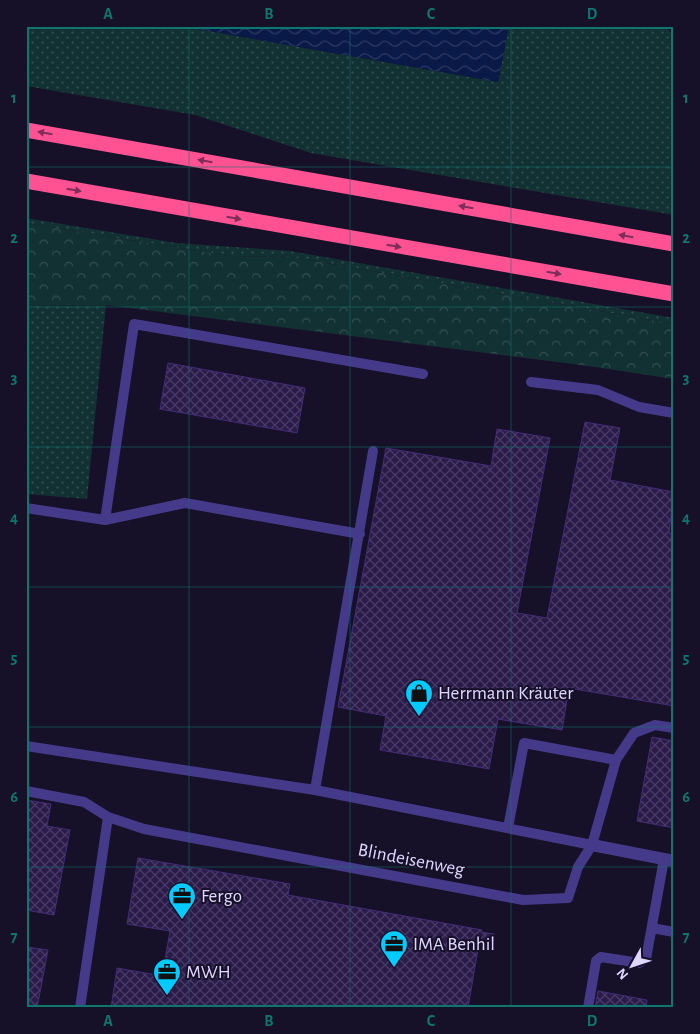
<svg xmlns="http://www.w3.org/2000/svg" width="700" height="1034" font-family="'Alegreya Sans',sans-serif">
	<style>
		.grass { fill: url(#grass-dots) }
		.forest { fill: url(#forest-crowns) }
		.water { fill: url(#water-waves) }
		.building { fill: url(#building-cross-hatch); stroke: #432d77 }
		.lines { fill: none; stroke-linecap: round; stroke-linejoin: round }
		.lane { stroke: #453a89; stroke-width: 10 }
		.street { stroke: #453a89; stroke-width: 12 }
		.highway { stroke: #ff5293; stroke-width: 15 }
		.oneway { fill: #7f2e59 }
		.grid { fill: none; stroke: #0f766e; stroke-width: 1; stroke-opacity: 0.55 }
		.labels { text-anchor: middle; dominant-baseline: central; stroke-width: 4; stroke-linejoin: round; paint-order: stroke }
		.poi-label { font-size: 19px; fill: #e0d7ff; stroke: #171029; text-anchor: start }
		.street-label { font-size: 19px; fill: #e0d7ff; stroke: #171029 }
		.neatline { fill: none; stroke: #0f766e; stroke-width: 2 }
		.grid-label { font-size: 16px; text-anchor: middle; font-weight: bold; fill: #0f766e }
	</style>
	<defs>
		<pattern id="grass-dots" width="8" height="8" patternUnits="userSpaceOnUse" patternTransform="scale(1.25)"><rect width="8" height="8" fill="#123133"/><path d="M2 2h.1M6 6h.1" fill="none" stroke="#344e52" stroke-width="1.8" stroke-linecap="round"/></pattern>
		<pattern id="forest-crowns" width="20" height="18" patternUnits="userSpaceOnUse" patternTransform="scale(1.25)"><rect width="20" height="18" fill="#123133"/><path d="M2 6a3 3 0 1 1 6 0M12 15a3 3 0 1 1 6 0" fill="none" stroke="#344e52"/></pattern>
		<pattern id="water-waves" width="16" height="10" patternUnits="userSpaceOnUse" patternTransform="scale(1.25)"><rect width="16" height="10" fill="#091948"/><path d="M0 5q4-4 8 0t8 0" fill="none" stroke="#2d3a63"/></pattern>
		<pattern id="building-cross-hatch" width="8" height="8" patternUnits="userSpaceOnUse" patternTransform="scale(1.25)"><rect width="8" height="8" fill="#2a1b4a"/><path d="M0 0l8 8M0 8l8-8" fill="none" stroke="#493b65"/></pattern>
	</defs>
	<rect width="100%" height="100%" fill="#171029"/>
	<path class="grass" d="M 26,26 L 181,26 L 498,82 L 508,27 L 506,26 L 665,26 L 674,35 L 674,215 L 311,153 L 195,115 L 26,86 Z
		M 26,218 L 176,243 L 290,251 L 674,318 L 674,324 L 292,257 L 229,256 L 26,223 Z
		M 106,305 L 87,499 L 26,494 L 26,306 Z"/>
	<path class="forest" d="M 26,223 L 229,256 L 292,257 L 674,324 L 674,379 L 581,365 L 106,305 L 26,306 Z"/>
	<path class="water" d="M 181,26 L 506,26 L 509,27 L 498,82 Z"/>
	<path class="building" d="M 168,363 L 305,388 L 297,433 L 160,409 Z
		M 585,422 L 620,428 L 610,480 L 674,492 L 669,533 L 674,534 L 674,706 L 569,688 L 562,730 L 498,719 L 489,769 L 380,750 L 386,716 L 338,707 L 386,448 L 491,466 L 497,429 L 550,438 L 517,613 L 547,618 Z
		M 652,737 L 674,741 L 674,828 L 637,821 Z
		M 26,800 L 51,804 L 47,826 L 70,830 L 54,915 L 26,910 Z
		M 138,858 L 290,884 L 288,895 L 482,930 L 481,932 L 494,934 L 491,951 L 478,949 L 468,1008 L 111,1008 L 117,968 L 162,976 L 170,931 L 127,924 Z
		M 26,947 L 48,950 L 37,1008 L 26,1008 Z
		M 598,991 L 647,1000 L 646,1008 L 595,1008 Z"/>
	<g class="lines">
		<path class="lane" d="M 531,382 L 598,390 L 639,407 L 674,413
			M 26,508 L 105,520 L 185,503 L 360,534
			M 105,520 L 134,324 L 423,374
			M 26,746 L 315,790 L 592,845
			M 315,790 L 373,451
			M 26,791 L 84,802 L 108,817 L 80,1008
			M 108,817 L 144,829 L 523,900 L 568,898 L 578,867 L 592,845 L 616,760 L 634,733 L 655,725 L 674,728
			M 508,828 L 524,743 L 616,760
			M 652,928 L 674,932
			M 588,1008 L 596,961 L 601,957 L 639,963 L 646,959 L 664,859"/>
		<path class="street" d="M 592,845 L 674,861"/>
		<path class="highway" d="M 26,130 L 674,244
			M 26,181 L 674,294"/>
	</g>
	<defs><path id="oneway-solid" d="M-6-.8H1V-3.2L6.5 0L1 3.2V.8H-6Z" transform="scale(1.25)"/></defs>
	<g class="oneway">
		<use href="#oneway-solid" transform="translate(45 133) rotate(-170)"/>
		<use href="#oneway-solid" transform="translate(205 161) rotate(-170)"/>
		<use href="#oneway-solid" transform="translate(74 190) rotate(10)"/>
		<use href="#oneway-solid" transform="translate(466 207) rotate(-170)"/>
		<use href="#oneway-solid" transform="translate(234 218) rotate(10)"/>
		<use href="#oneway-solid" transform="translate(626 236) rotate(-170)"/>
		<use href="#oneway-solid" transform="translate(394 246) rotate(10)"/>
		<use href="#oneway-solid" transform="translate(554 273) rotate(10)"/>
	</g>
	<path class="grid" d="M 189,26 L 189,1008M 350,26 L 350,1008M 511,26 L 511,1008M 26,167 L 674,167M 26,307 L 674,307M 26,447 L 674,447M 26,587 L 674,587M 26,727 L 674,727M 26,867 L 674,867"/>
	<defs>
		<g id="shop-pin" transform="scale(1.4375)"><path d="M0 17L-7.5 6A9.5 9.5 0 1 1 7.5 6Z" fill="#03cbff" stroke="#171029"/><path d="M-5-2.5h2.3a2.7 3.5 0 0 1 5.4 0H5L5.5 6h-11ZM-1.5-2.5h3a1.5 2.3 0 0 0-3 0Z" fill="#111"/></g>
		<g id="office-pin" transform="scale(1.4375)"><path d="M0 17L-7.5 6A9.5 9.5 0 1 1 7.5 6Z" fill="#03cbff" stroke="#171029"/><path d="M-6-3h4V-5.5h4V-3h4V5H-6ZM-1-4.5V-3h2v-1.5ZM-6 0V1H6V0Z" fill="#111"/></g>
	</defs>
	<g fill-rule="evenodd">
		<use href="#shop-pin" x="419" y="693"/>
		<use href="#office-pin" x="182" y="896"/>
		<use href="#office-pin" x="394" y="944"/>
		<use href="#office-pin" x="167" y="972"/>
	</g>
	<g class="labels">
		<g class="poi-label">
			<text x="438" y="693">Herrmann Kräuter</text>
			<text x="201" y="896">Fergo</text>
			<text x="413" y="944">IMA Benhil</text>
			<text x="186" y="972">MWH</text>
		</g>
		<g class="street-label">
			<text transform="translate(411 860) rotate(11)">Blindeisenweg</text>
		</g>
	</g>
	<rect width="700" height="1034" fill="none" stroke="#171029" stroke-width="55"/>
	<g transform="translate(632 966) rotate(230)" stroke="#171029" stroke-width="4" paint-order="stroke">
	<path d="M0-4L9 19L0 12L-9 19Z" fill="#e0d7ff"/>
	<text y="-8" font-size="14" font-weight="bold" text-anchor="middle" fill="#e0d7ff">N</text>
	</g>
	<rect x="28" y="28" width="644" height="978" class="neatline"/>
	<g class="grid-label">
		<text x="108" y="19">A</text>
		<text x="269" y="19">B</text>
		<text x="431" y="19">C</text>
		<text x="592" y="19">D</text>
		<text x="14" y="103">1</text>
		<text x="686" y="103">1</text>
		<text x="14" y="243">2</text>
		<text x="686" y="243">2</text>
		<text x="14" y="383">3</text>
		<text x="686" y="383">3</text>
		<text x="14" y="523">4</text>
		<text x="686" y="523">4</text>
		<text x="14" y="663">5</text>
		<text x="686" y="663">5</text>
		<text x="14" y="802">6</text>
		<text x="686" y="802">6</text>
		<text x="14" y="942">7</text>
		<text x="686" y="942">7</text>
		<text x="108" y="1026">A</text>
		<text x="269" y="1026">B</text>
		<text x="431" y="1026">C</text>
		<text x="592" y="1026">D</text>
	</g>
</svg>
